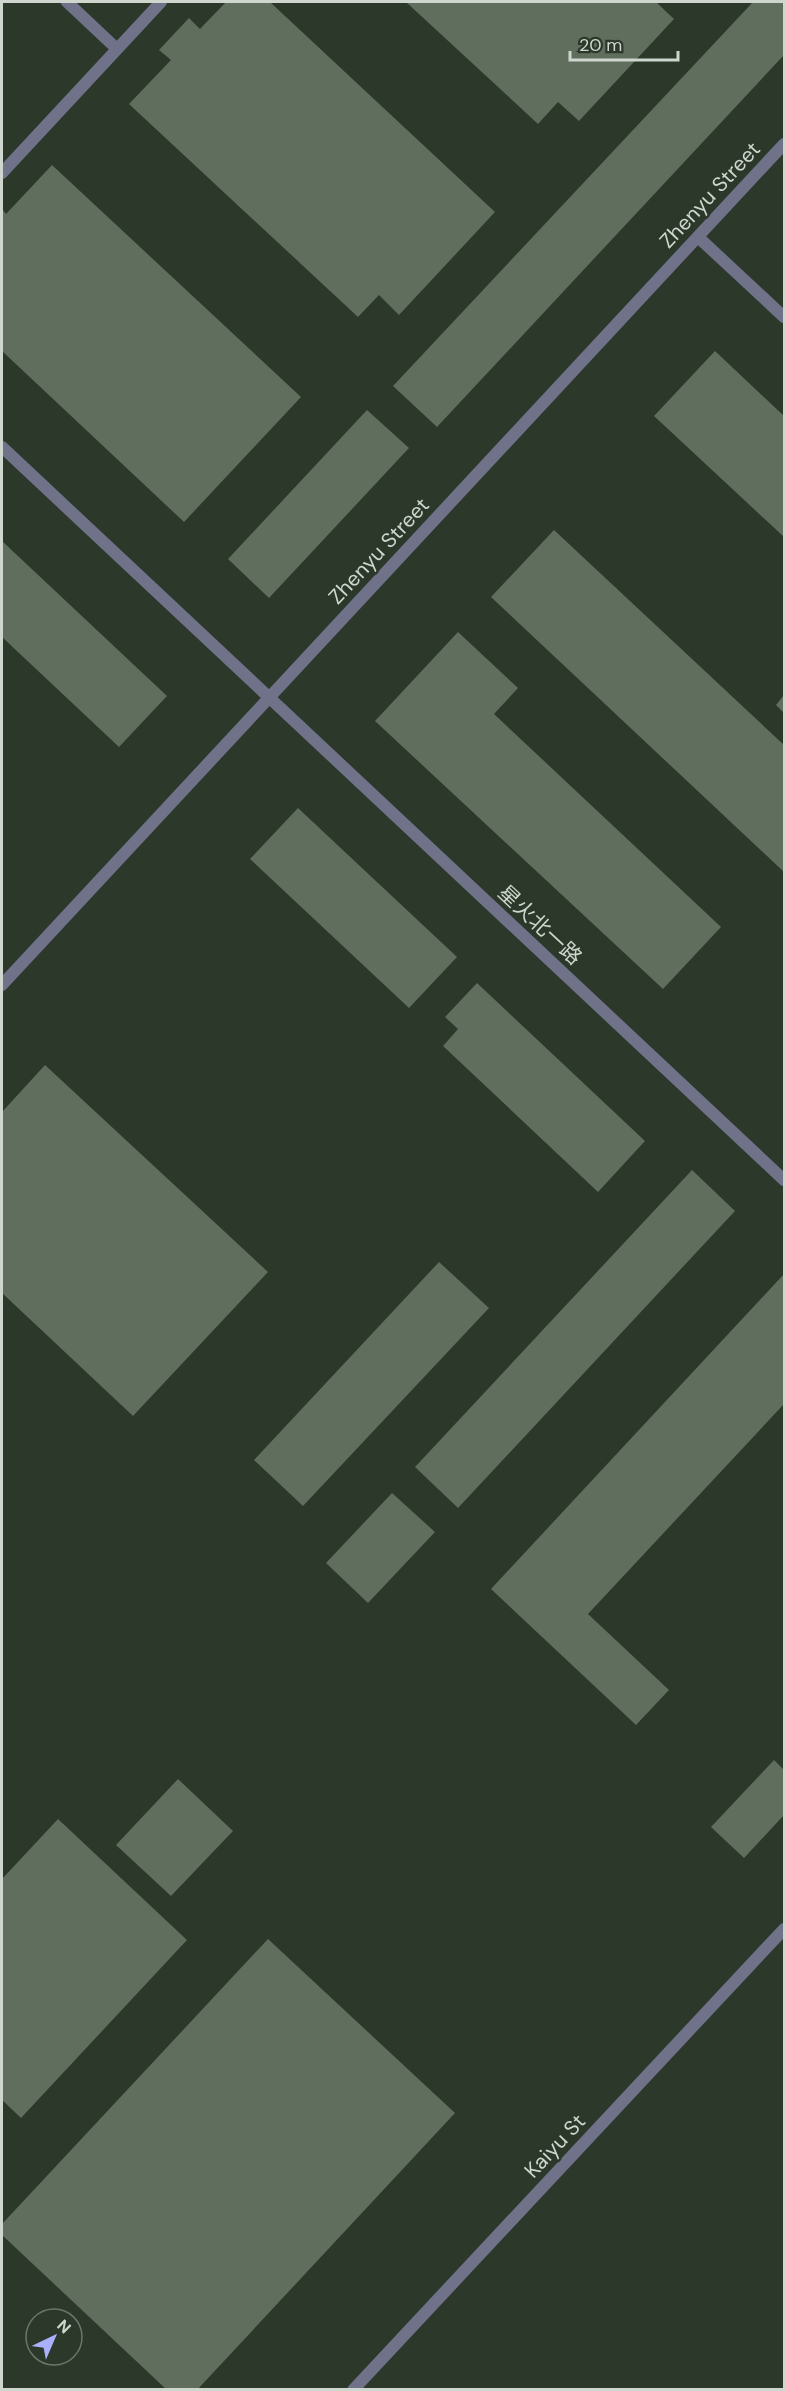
<svg xmlns="http://www.w3.org/2000/svg" width="786" height="2391" font-family="'DM Sans','Noto Sans SC',sans-serif">
	<style>
		.building { fill: #606e5e }
		.lines { fill: none; stroke-linecap: round; stroke-linejoin: round }
		.service { stroke: #6f7289; stroke-width: 12 }
		.minor { stroke: #6f7289; stroke-width: 12 }
		.tertiary { stroke: #6f7289; stroke-width: 12 }
		.labels { text-anchor: middle; dominant-baseline: central; stroke-width: 5; stroke-linejoin: round; paint-order: stroke }
		.street-label { font-size: 21px; fill: #ced6cd; stroke: #2b382a }
	</style>
	<rect width="100%" height="100%" fill="#2b382a"/>
	<path class="building" d="M 226,2 L 270,2 L 495,212 L 399,315 L 379,295 L 358,317 L 129,104 L 171,60 L 159,50 L 189,18 L 200,29 Z
		M 406,2 L 656,2 L 674,19 L 579,121 L 558,102 L 538,124 Z
		M 753,2 L 784,2 L 784,55 L 437,427 L 393,386 Z
		M 52,165 L 301,397 L 184,522 L 2,351 L 2,209 L 6,214 Z
		M 715,351 L 784,416 L 784,537 L 654,416 Z
		M 367,410 L 409,448 L 269,598 L 228,559 Z
		M 554,530 L 784,745 L 784,872 L 491,597 Z
		M 2,541 L 167,696 L 119,747 L 2,637 Z
		M 458,632 L 518,688 L 494,714 L 721,927 L 663,989 L 375,721 Z
		M 784,695 L 784,713 L 776,705 Z
		M 298,808 L 457,957 L 409,1008 L 250,859 Z
		M 477,983 L 645,1141 L 598,1192 L 443,1046 L 458,1029 L 445,1017 Z
		M 45,1065 L 268,1272 L 133,1416 L 2,1293 L 2,1112 Z
		M 692,1170 L 735,1211 L 458,1508 L 415,1467 Z
		M 439,1262 L 489,1308 L 303,1506 L 254,1460 Z
		M 784,1274 L 784,1404 L 588,1614 L 669,1690 L 636,1725 L 491,1589 Z
		M 392,1493 L 435,1532 L 368,1603 L 326,1563 Z
		M 774,1760 L 784,1770 L 784,1815 L 744,1858 L 711,1827 Z
		M 178,1779 L 233,1831 L 171,1896 L 116,1845 Z
		M 58,1819 L 187,1940 L 21,2118 L 2,2100 L 2,1879 Z
		M 268,1939 L 455,2113 L 197,2390 L 167,2390 L 2,2235 L 2,2224 Z"/>
	<g class="lines">
		<path class="service" d="M 67,2 L 117,49
			M 2,173 L 161,2"/>
		<path class="minor" d="M 698,237 L 784,317
			M 2,447 L 784,1180"/>
		<path class="tertiary" d="M 2,985 L 784,144
			M 353,2390 L 784,1929"/>
	</g>
	<g class="labels">
		<g class="street-label">
			<text transform="translate(710 195) rotate(-47)">Zhenyu Street</text>
			<text transform="translate(379 551) rotate(-47)">Zhenyu Street</text>
			<text transform="translate(540 925) rotate(43)">星火北一路</text>
			<text transform="translate(555 2146) rotate(-47)">Kaiyu St</text>
		</g>
	</g>
	<rect width="786" height="2391" fill="none" stroke="#ced6cd" stroke-width="6"/>
	<g transform="translate(54 2337) rotate(44)"><circle r="28" fill="#2b382a" stroke="#6c776b" stroke-width="1.5"/>
	<path d="M0-4.5L10 22L0 15L-10 22Z" fill="#aab0fb"/>
	<text y="-9" font-size="16" font-weight="bold" text-anchor="middle" fill="#ced6cd">N</text>
	</g>
	<path d="M570 51v9h108v-9" fill="none" stroke="#ced6cd" stroke-width="3"/>
	<text x="579" y="51" font-size="18" fill="#ced6cd" stroke="#2b382a" stroke-width="4.5" paint-order="stroke">20 m</text>
</svg>
